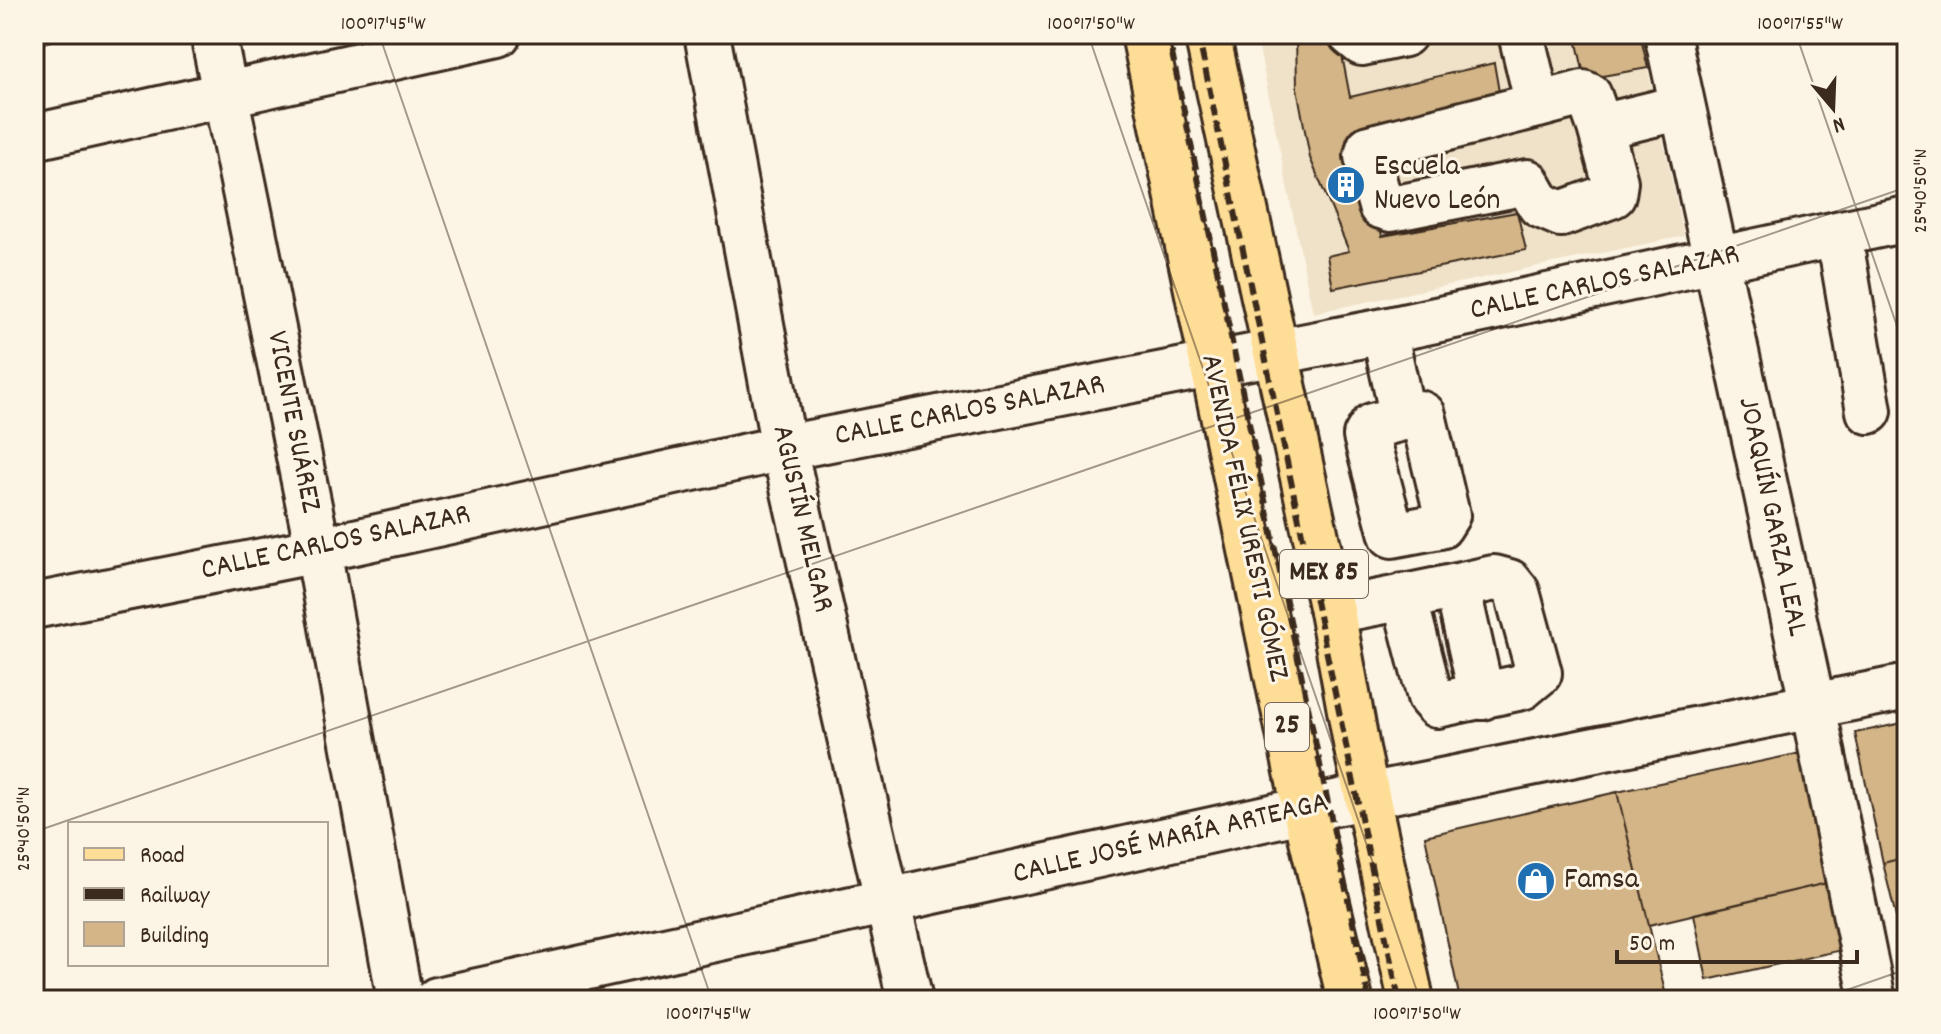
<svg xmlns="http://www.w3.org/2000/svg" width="1941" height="1034" font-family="Dekko,sans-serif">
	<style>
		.built { fill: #f0e2c9 }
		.building { fill: #d3b587; stroke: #3b2a1e; stroke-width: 2 }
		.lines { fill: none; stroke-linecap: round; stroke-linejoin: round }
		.minor-casing { stroke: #3b2a1e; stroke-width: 50 }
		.major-casing { stroke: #3b2a1e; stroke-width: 50 }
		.minor { stroke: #fcf5e5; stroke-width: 44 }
		.major { stroke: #fedd96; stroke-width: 44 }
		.rail { stroke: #3b2a1e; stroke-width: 6; stroke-dasharray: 12 6; stroke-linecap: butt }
		.ticks { fill: none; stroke: #3b2a1e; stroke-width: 2; stroke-opacity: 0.45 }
		.labels { text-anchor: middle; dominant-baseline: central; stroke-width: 6; stroke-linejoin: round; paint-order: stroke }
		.shield { fill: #fcf5e5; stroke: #75675a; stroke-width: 2 }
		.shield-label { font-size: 28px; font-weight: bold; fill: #3b2a1e }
		.poi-label { font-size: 30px; fill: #3b2a1e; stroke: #fcf5e5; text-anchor: start }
		.street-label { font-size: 30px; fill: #3b2a1e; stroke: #fcf5e5 }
		.neatline { fill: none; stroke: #3b2a1e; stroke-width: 3 }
		.ticks-label { font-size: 20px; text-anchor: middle; fill: #3b2a1e }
	</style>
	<rect width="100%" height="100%" fill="#fcf5e5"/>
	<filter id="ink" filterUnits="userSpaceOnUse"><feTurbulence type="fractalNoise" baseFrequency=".0125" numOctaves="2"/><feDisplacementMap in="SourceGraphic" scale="16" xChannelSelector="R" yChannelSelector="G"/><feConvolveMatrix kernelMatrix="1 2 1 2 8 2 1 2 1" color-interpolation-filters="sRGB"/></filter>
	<g filter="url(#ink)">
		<path class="built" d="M 1256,34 L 1640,34 L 1684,236 L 1313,313 Z"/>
		<path class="building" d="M 1296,34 L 1338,34 L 1350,97 L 1494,63 L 1502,109 L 1362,142 L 1382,236 L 1517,212 L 1526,250 L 1333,288 L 1327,256 L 1349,251 L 1310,158 L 1297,88 Z
			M 1575,34 L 1640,34 L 1648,68 L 1585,79 Z
			M 1907,722 L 1907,857 L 1883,863 L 1855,733 Z
			M 1801,753 L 1831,882 L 1649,925 L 1617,792 Z
			M 1617,792 L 1667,1000 L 1460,1000 L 1425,836 Z
			M 1907,857 L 1907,963 L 1883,863 Z
			M 1831,882 L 1846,949 L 1707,980 L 1694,914 Z"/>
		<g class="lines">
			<g class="minor-casing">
				<path id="minor" d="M 213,34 L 318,550 L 400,1000
					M 707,34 L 784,448 L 910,1000
					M 1351,34 L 1362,43 L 1404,34
					M 1521,34 L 1538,105 L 1583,93 L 1589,96 L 1600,127
					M 1667,34 L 1813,707 L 1873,1000
					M 1538,105 L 1369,148 L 1367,156 L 1381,206 L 1391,209 L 1527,182 L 1540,205 L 1561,214 L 1613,195 L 1615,182 L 1600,127 L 1682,107
					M 34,137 L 498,34
					M 1835,235 L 1843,259 L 1869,411
					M 1384,331 L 1403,418 L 1419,413 L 1423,415 L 1447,515 L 1440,526 L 1392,535 L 1366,436 L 1372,426 L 1403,418
					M 1457,586 L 1482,697
					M 34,606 L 318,550 L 784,448 L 1384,331 L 1907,219
					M 1332,611 C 1386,601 1441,590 1494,578 L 1509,582 L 1517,592 L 1539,673 L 1522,687 L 1437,705 L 1430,697 L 1404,596
					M 437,1000 L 1367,796 L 1907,687"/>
			</g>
			<g class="major-casing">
				<path id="major" d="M 1144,34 L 1305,810 L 1350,1000
					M 1207,34 L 1332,611 L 1358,754 L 1411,1000"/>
			</g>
			<use href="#minor" class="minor"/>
			<use href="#major" class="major"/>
			<path class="rail" d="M 1168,34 L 1369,1000
				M 1198,34 L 1399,1000"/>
		</g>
	</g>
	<path class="ticks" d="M 379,34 L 712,1000M 1088,34 L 1420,1000M 1796,34 L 1907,355M 34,50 L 81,34M 34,832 L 1907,187M 1818,1000 L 1907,969"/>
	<defs>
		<g id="building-disc" transform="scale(2)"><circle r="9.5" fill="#1f6fb2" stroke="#fcf5e5"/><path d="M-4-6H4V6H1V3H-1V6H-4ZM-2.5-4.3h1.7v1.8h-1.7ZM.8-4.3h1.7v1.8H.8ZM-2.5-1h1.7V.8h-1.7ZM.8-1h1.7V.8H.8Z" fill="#fff"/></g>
		<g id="shop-disc" transform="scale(2)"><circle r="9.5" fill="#1f6fb2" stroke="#fcf5e5"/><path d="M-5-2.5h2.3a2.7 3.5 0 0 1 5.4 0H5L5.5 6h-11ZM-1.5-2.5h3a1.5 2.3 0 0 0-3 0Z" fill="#fff"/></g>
	</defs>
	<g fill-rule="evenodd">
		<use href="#building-disc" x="1346" y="185"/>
		<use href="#shop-disc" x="1536" y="881"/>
	</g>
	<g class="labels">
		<g class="shield">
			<rect x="1280" y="550" width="88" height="48" rx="6"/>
			<rect x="1265" y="703" width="44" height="48" rx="6"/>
		</g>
		<g class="shield-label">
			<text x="1324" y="574">MEX 85</text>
			<text x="1287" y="727">25</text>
		</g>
		<g class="poi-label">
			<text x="1374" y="168">Escuela<tspan x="1374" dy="34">Nuevo León</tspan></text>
			<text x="1564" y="881">Famsa</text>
		</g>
		<g class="street-label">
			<text transform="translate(1605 284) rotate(-12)">CALLE CARLOS SALAZAR</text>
			<text transform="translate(970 412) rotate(-11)">CALLE CARLOS SALAZAR</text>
			<text transform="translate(292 422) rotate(79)">VICENTE SUÁREZ</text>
			<text transform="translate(1771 517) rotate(78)">JOAQUÍN GARZA LEAL</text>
			<text transform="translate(1243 518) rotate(78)">AVENIDA FÉLIX URESTI GÓMEZ</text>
			<text transform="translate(801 519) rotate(77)">AGUSTÍN MELGAR</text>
			<text transform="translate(336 544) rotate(-12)">CALLE CARLOS SALAZAR</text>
			<text transform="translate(1171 840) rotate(-13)">CALLE JOSÉ MARÍA ARTEAGA</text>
		</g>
	</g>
	<rect width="1941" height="1034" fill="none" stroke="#fcf5e5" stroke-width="88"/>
	<rect x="68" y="822" width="260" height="144" fill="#fcf5e5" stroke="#afa495" stroke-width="2"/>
	<rect x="84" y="848" width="40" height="12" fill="#fedd96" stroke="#afa495" stroke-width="2"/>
	<text x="140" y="862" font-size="24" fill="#3b2a1e">Road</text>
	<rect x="84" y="888" width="40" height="12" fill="#3b2a1e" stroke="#afa495" stroke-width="2"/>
	<text x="140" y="902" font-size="24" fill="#3b2a1e">Railway</text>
	<rect x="84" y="922" width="40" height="24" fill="#d3b587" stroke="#afa495" stroke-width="2"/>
	<text x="140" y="942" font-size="24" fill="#3b2a1e">Building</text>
	<g transform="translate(1833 108) rotate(161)" stroke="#fcf5e5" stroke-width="6" paint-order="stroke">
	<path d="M0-6L14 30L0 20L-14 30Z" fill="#3b2a1e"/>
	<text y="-12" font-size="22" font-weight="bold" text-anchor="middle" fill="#3b2a1e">N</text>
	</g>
	<path d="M1617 950v12h240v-12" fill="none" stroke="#3b2a1e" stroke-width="4"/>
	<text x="1629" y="950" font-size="24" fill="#3b2a1e" stroke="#fcf5e5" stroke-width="6" paint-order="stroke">50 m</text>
	<rect x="44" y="44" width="1853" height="946" class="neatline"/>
	<g class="ticks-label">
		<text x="383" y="29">100°17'45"W</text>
		<text x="1091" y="29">100°17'50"W</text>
		<text x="1800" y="29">100°17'55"W</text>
		<text transform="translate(1919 191) rotate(-90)" y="7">25°40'50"N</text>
		<text transform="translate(22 829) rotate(-90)" y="7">25°40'50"N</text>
		<text x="708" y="1019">100°17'45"W</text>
		<text x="1417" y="1019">100°17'50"W</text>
	</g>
</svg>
